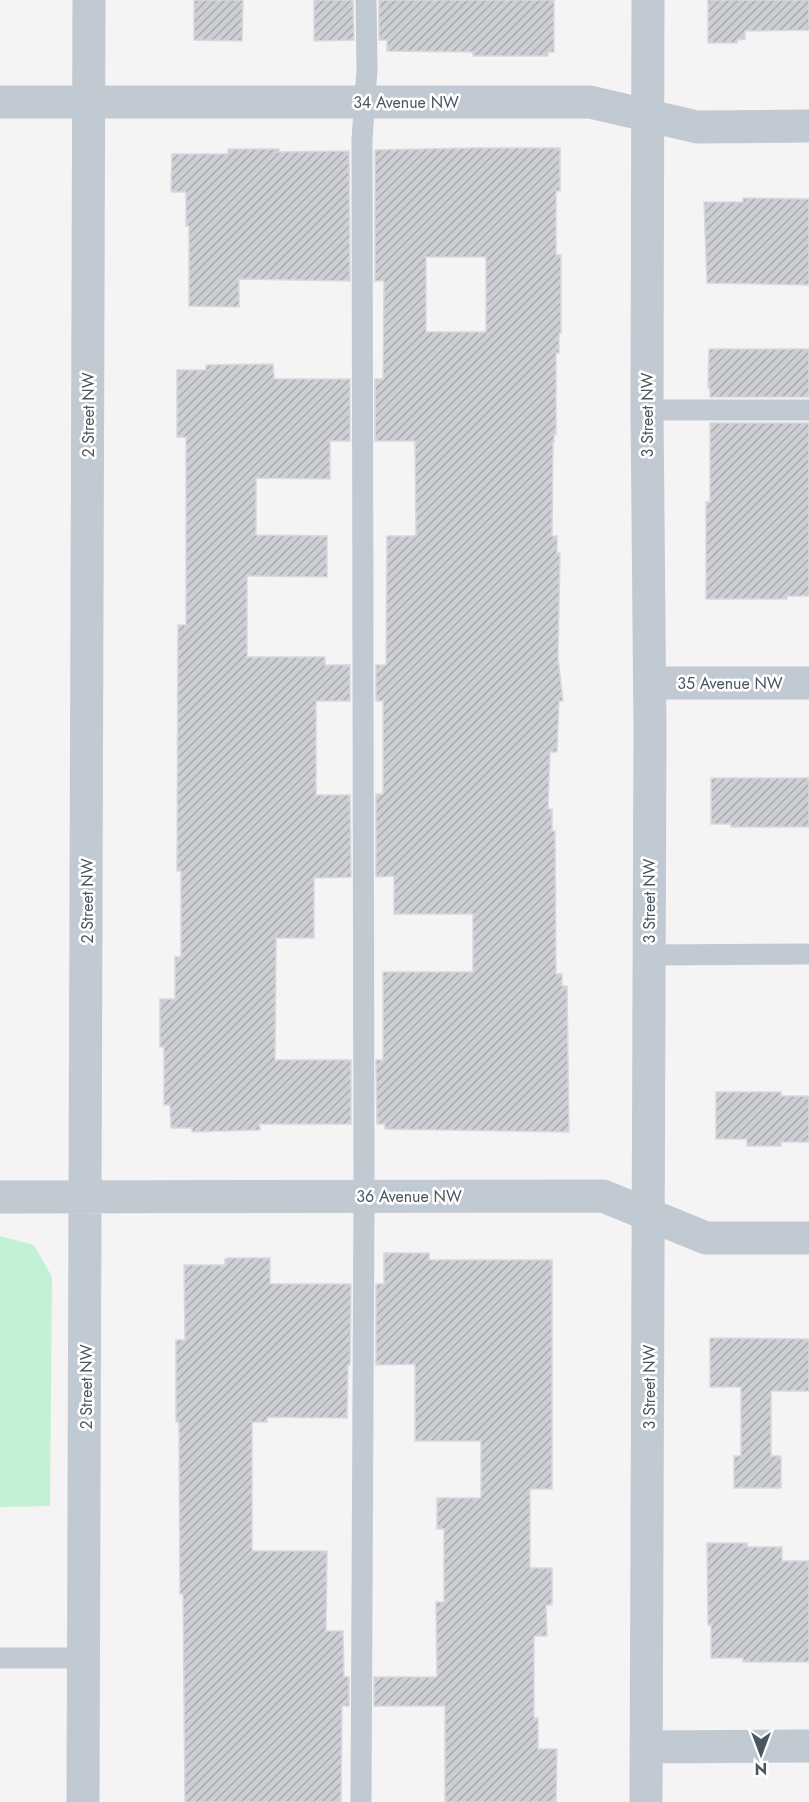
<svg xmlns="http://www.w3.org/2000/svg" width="809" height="1802" font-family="Jost,sans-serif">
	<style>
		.green { fill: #c3f1d5 }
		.building { fill: url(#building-hatch); stroke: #d7d9de; stroke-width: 1.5; fill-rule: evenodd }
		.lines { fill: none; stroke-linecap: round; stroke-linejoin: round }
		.lane { stroke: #c1cad2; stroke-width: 21 }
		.street { stroke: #c1cad2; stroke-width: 33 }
		.labels { text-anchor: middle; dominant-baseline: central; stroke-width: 5; stroke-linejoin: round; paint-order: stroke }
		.street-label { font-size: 16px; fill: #4a5661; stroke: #fff }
	</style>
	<defs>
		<pattern id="building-hatch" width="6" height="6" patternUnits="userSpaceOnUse" patternTransform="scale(1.5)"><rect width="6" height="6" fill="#cdcfd5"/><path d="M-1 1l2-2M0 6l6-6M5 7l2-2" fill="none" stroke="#a8abb0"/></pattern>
	</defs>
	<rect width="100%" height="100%" fill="#f5f3f3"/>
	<path class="green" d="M 0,1236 L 34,1245 L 52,1277 L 50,1506 L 0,1507 Z"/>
	<path class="building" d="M 194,0 L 243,0 L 242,41 L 194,40 Z
		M 314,0 L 353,0 L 354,40 L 314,41 Z
		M 379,0 L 554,0 L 554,52 L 548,52 L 548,56 L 473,56 L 473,52 L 387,51 L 387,40 L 379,40 Z
		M 708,0 L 809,0 L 809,30 L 745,31 L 745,39 L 737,40 L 737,43 L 708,43 Z
		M 473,148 L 560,148 L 560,191 L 556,191 L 556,255 L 561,255 L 561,333 L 559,333 L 559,353 L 556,353 L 556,434 L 554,434 L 554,442 L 553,442 L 552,536 L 557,536 L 557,553 L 560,553 L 558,658 L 563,701 L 559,701 L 557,752 L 550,752 L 548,809 L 552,809 L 552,831 L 555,831 L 556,974 L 562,974 L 562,986 L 567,986 L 569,1132 L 385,1129 L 385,1124 L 377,1124 L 376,1060 L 383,1060 L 383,972 L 473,972 L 473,914 L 394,914 L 394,876 L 376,877 L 376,794 L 383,794 L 383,701 L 376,701 L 376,665 L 386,665 L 387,536 L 416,536 L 415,441 L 375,441 L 375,379 L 383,379 L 384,281 L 375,281 L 375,150 ZM 426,257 L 486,257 L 486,332 L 426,332 Z
		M 228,149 L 279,149 L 279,152 L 349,151 L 350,281 L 239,279 L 239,307 L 189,306 L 189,226 L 186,226 L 186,192 L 171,192 L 172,154 L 228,154 Z
		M 743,198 L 809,199 L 809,285 L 707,283 L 704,202 L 743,202 Z
		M 709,349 L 809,349 L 809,397 L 710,397 L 710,388 L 708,388 Z
		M 273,364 L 274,379 L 350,379 L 350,441 L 330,441 L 330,479 L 256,478 L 256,535 L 327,536 L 327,577 L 247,576 L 247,657 L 325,657 L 325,665 L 350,665 L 350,701 L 316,701 L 316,795 L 350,795 L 351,877 L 314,878 L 314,938 L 276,938 L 275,1060 L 351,1060 L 351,1124 L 259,1124 L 260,1130 L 192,1132 L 192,1128 L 171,1128 L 170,1105 L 164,1105 L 164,1047 L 160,1047 L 160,999 L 175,999 L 175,957 L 181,957 L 181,871 L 177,871 L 178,625 L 186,625 L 186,437 L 177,437 L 177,370 L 206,370 L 206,365 Z
		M 710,423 L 809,423 L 809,596 L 787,596 L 787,599 L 706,599 L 706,502 L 710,502 Z
		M 711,778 L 809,778 L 809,827 L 731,827 L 731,824 L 711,824 Z
		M 716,1092 L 781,1092 L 781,1096 L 809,1096 L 809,1142 L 781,1142 L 781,1146 L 747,1146 L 747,1139 L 716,1139 Z
		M 384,1253 L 429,1253 L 429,1260 L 552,1260 L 552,1489 L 530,1489 L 530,1568 L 552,1568 L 552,1605 L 546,1605 L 547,1636 L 534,1636 L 534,1718 L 538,1718 L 538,1749 L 557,1749 L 556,1802 L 445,1802 L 445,1706 L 374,1706 L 374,1677 L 437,1677 L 436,1602 L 444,1602 L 444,1529 L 437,1529 L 437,1498 L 481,1498 L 481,1441 L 415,1441 L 415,1364 L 376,1365 L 376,1284 L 384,1284 Z
		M 228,1258 L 270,1258 L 270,1284 L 351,1284 L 350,1365 L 348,1365 L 347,1418 L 267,1417 L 267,1422 L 252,1422 L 252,1551 L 327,1551 L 326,1631 L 343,1631 L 344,1677 L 349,1677 L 349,1706 L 342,1706 L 341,1802 L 185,1802 L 183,1594 L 180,1594 L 179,1422 L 176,1422 L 176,1340 L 185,1340 L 184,1265 L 225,1265 L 225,1259 Z
		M 710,1338 L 809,1339 L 809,1391 L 771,1391 L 771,1456 L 781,1456 L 781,1488 L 734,1488 L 734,1456 L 741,1456 L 741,1387 L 710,1387 Z
		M 707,1543 L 747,1543 L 747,1547 L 782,1547 L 782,1561 L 809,1561 L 809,1662 L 743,1662 L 743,1658 L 711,1658 L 711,1625 L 708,1625 Z"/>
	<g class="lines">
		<path class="lane" d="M 647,410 L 809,410
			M 649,955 L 809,954
			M 0,1658 L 84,1658
			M 361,1802 L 364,1196 L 362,139 L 367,70 L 366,0"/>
		<path class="street" d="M 0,102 L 590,102 L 697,127 L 809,126
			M 650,683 L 809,683
			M 0,1197 L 603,1196 L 706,1238 L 809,1238
			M 646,1747 L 809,1746
			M 83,1802 L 89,0
			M 646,1802 L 650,730 L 647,410 L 648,0"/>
	</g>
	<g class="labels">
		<g class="street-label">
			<text x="406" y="102">34 Avenue NW</text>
			<text transform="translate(88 415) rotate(-90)">2 Street NW</text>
			<text transform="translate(647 415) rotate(-90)">3 Street NW</text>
			<text x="730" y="683">35 Avenue NW</text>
			<text transform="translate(87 901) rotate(-90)">2 Street NW</text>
			<text transform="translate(649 901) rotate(-90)">3 Street NW</text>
			<text x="409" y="1196">36 Avenue NW</text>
			<text transform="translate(86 1387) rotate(-90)">2 Street NW</text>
			<text transform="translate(649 1387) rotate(-90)">3 Street NW</text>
		</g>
	</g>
	<g transform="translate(761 1754) rotate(180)" stroke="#ffffff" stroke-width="4.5" paint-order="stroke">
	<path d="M0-4.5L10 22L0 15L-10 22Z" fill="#4a5661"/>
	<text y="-9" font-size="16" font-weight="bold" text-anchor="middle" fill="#4a5661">N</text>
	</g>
</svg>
